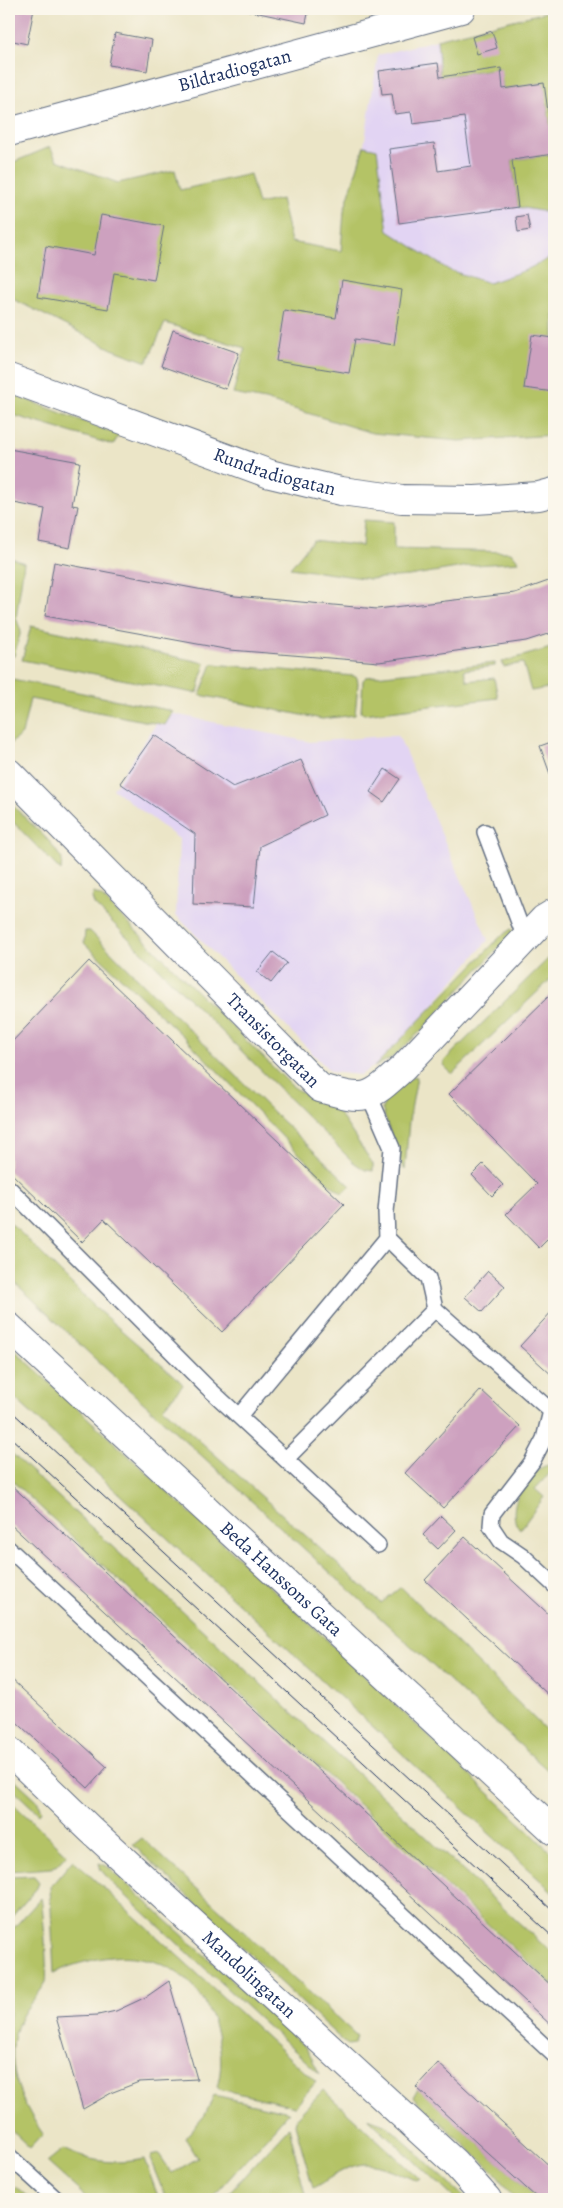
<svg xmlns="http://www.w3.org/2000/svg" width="563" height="2208" font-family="Alegreya,serif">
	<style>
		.built { fill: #e2d4f3 }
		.green { fill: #b4c366; stroke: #687962 }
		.building { fill: #cda1bf }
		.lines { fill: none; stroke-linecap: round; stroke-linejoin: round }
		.service-casing { stroke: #646f83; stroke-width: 18 }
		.minor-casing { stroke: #646f83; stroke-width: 30 }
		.tertiary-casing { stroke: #646f83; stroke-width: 30 }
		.service { stroke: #fff; stroke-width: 15 }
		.minor { stroke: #fff; stroke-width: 28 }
		.tertiary { stroke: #fff; stroke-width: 28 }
		.tram { stroke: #1b2f5e; stroke-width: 1 }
		.labels { text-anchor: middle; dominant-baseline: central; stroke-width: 4; stroke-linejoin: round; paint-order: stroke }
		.street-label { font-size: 19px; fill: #1b2f5e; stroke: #fbf7ec }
	</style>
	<rect width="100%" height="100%" fill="#fbf7ec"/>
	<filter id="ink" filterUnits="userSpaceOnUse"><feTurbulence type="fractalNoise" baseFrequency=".02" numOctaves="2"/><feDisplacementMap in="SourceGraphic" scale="10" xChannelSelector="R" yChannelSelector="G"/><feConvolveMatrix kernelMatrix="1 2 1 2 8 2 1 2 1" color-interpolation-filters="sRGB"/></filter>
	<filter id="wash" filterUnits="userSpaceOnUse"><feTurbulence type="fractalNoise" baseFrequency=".0096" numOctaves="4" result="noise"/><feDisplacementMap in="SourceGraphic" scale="20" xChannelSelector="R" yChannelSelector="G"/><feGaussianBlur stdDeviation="1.12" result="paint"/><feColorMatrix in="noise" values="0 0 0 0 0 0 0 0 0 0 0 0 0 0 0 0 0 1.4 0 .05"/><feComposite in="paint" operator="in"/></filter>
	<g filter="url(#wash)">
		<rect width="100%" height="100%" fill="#ebe5c7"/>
		<path class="built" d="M 554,10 L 554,256 L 526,270 L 489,283 L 449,270 L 388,231 L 377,149 L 364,146 L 378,55 Z
			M 164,712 L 310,742 L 398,735 L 488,940 L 389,1057 L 360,1075 L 331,1072 L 176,915 L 179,839 L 113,789 Z"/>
		<path class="green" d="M 554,10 L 554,217 L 552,213 L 518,207 L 512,160 L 554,154 L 544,83 L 503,89 L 500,68 L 440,77 L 437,39 Z
			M 364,146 L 377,149 L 388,231 L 449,270 L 489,283 L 526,270 L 554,256 L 554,435 L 459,441 L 372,433 L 265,400 L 233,394 L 245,348 L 165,323 L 147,362 L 112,349 L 9,297 L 9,164 L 50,147 L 57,160 L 118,183 L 175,170 L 180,190 L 250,174 L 258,204 L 281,199 L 291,242 L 341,251 L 344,211 Z
			M 9,393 L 119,435 L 113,445 L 9,414 Z
			M 364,520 L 394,522 L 394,549 L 511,552 L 519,562 L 475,565 L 409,576 L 370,579 L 290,568 L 313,540 L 362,546 Z
			M 9,557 L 24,563 L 16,618 L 21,631 L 14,656 L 10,657 Z
			M 31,626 L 205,663 L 198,692 L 194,693 L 22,660 Z
			M 554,647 L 554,687 L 531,691 L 523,663 L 504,667 L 502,662 Z
			M 495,663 L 495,666 L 464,670 L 467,681 L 494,678 L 498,698 L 364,714 L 361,712 L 363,680 L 366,677 Z
			M 212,664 L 354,676 L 357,678 L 358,683 L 355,715 L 322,719 L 200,695 Z
			M 12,679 L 168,710 L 173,712 L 165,725 L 30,699 L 22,734 L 11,743 L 9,742 L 9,680 Z
			M 9,802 L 49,841 L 62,859 L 61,871 L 9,818 Z
			M 94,893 L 102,897 L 291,1085 L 305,1095 L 335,1107 L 373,1164 L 373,1171 L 365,1170 L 353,1162 L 94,904 L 92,898 Z
			M 511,929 L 514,931 L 422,1030 L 393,1057 L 374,1067 L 500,937 Z
			M 85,931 L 90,931 L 281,1120 L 351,1186 L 342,1193 L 326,1181 L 183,1036 L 84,943 Z
			M 554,953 L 554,976 L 452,1074 L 443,1065 L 445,1060 Z
			M 414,1076 L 417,1077 L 409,1121 L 405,1170 L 402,1166 L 382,1109 L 387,1096 Z
			M 9,1221 L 99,1311 L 180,1381 L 183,1385 L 163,1408 L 381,1603 L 401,1587 L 554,1738 L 554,1776 L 92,1356 L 9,1277 Z
			M 9,1345 L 312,1626 L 554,1855 L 554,1893 L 9,1393 Z
			M 9,1451 L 542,1944 L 554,1953 L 554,1986 L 9,1478 Z
			M 549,1465 L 553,1470 L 535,1489 L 544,1497 L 520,1530 C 503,1511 526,1468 549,1465 Z
			M 9,1774 L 37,1800 L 41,1811 L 39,1814 L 9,1786 Z
			M 9,1800 L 67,1854 L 57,1865 L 52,1868 L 9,1871 Z
			M 142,1838 L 357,2036 L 354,2044 L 348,2045 L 345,2043 L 133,1845 Z
			M 73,1860 L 316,2082 L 295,2106 L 219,2089 L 217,2087 C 222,2070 222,2052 217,2034 C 202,1972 149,1945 89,1961 C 76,1964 65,1967 54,1974 L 50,1887 Z
			M 99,1863 L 107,1866 L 306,2048 L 320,2074 L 113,1884 L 101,1870 Z
			M 34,1876 L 39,1882 L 37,1888 L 9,1920 L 9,1877 Z
			M 41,1898 C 43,1905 48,1977 46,1982 C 39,1995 26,2006 20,2020 C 2,2060 20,2101 43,2134 L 30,2148 L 9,2128 L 9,1933 Z
			M 418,2088 L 538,2199 L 515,2199 L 494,2172 L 413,2097 Z
			M 323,2090 L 420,2179 L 417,2181 C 402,2175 383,2164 366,2164 C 348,2164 328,2180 313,2188 L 295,2124 L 297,2117 Z
			M 214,2095 L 289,2112 L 211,2199 L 166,2199 L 150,2159 L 151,2156 L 159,2154 L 172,2173 L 198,2158 L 185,2138 L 205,2115 Z
			M 368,2118 L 387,2125 L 466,2199 L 455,2199 Z
			M 289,2127 L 305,2195 L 301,2199 L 223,2199 Z
			M 63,2149 C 89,2162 116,2165 144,2159 L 159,2199 L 88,2199 L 47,2162 Z
			M 16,2186 L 31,2199 L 9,2199 L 9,2194 Z"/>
		<g id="blocks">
			<path class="building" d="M 9,9 L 34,9 L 27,44 L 9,40 Z
				M 240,9 L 309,9 L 306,23 Z
				M 492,31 L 497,48 L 477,54 L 472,37 Z
				M 115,33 L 152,40 L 147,71 L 109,65 Z
				M 438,63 L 440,77 L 501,68 L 503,89 L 544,83 L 554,154 L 512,160 L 518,207 L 399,223 L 389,149 L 434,143 L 438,171 L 471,166 L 464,117 L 413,124 L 411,112 L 395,114 L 392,93 L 382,94 L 379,71 Z
				M 101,215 L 164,226 L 154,280 L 114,273 L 108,309 L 38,297 L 46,246 L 94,255 Z
				M 527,215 L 530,230 L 518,232 L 516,217 Z
				M 342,280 L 402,290 L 394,345 L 355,339 L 349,373 L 276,361 L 284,310 L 336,318 Z
				M 173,330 L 239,353 L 226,389 L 161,366 Z
				M 532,335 L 554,338 L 554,392 L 524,388 Z
				M 9,449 L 80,462 L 72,505 L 78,506 L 70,548 L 39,542 L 45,509 L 9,502 Z
				M 54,562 L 235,596 L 377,609 L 515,593 L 554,579 L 554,632 L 526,641 L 379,662 L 230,650 L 45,616 Z
				M 154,735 L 233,787 L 301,760 L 325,815 L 260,846 L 254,907 L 193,904 L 195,834 L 120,783 Z
				M 554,741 L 554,785 L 540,746 Z
				M 385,769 L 400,779 L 384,802 L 370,792 Z
				M 273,952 L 287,963 L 271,983 L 257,972 Z
				M 89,961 L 344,1204 L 222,1332 L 104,1219 L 82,1242 L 9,1171 L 9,1045 Z
				M 554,991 L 554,1233 L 539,1248 L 506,1214 L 537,1184 L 449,1094 Z
				M 483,1164 L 503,1185 L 492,1196 L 472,1175 Z
				M 488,1271 L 505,1286 L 482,1312 L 465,1297 Z
				M 554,1309 L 554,1377 L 520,1346 Z
				M 481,1390 L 520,1426 L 443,1508 L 405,1473 Z
				M 9,1483 L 554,1988 L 554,2028 L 9,1523 Z
				M 441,1516 L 456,1530 L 438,1549 L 423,1535 Z
				M 465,1537 L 554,1619 L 554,1700 L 425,1580 Z
				M 9,1677 L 107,1767 L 88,1788 L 9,1715 Z
				M 169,1981 L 197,2079 L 139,2082 L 113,2092 L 83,2109 L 56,2017 L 98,2015 L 116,2011 L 146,1997 Z
				M 438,2063 L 554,2170 L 554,2199 L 538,2199 L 416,2087 Z"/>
		</g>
	</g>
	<g filter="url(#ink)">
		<use href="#blocks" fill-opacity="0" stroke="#646f83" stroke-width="1"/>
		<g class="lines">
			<g class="service-casing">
				<path id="service" d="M 485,832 L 525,938
					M 369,1095 L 392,1148 L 386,1212 L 387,1238 L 428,1278 L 435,1309 L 551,1411
					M 9,1188 L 206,1386 L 378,1545
					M 554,1410 L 551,1411 L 544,1439 L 532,1462 L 492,1514 L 491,1526 L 501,1541 L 523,1556 L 554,1585
					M 239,1416 L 387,1238
					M 286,1459 L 435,1309
					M 9,1549 L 554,2055
					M 9,2156 L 56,2199"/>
			</g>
			<g class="minor-casing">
				<g id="minor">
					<path id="s1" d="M 9,132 L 461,9"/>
					<path id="s2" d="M 9,378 L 270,474 L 341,491 L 402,499 L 475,500 L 539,496 L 554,492"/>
					<path id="s3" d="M 9,773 L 320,1088 C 366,1101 367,1101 403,1068 L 544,919 L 554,913"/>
					<path id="s4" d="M 9,1751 L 91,1830 L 454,2162 L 487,2199"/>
				</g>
			</g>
			<g class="tertiary-casing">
				<g id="tertiary">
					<path id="s5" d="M 9,1327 L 554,1831"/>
				</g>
			</g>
			<use href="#service" class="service"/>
			<use href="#minor" class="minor"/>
			<use href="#tertiary" class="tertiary"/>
			<path class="tram" d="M 9,1409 L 554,1912
				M 9,1436 L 554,1938"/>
		</g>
	</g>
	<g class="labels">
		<g class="street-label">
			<text stroke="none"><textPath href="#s1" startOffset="234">Bildradiogatan</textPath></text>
			<text stroke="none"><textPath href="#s2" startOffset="282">Rundradiogatan</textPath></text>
			<text stroke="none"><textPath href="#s3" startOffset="376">Transistorgatan</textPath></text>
			<text stroke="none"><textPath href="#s5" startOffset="371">Beda Hanssons Gata</textPath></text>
			<text stroke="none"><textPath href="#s4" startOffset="328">Mandolingatan</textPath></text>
		</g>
	</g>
	<rect width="563" height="2208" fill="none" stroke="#fbf7ec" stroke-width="30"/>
</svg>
